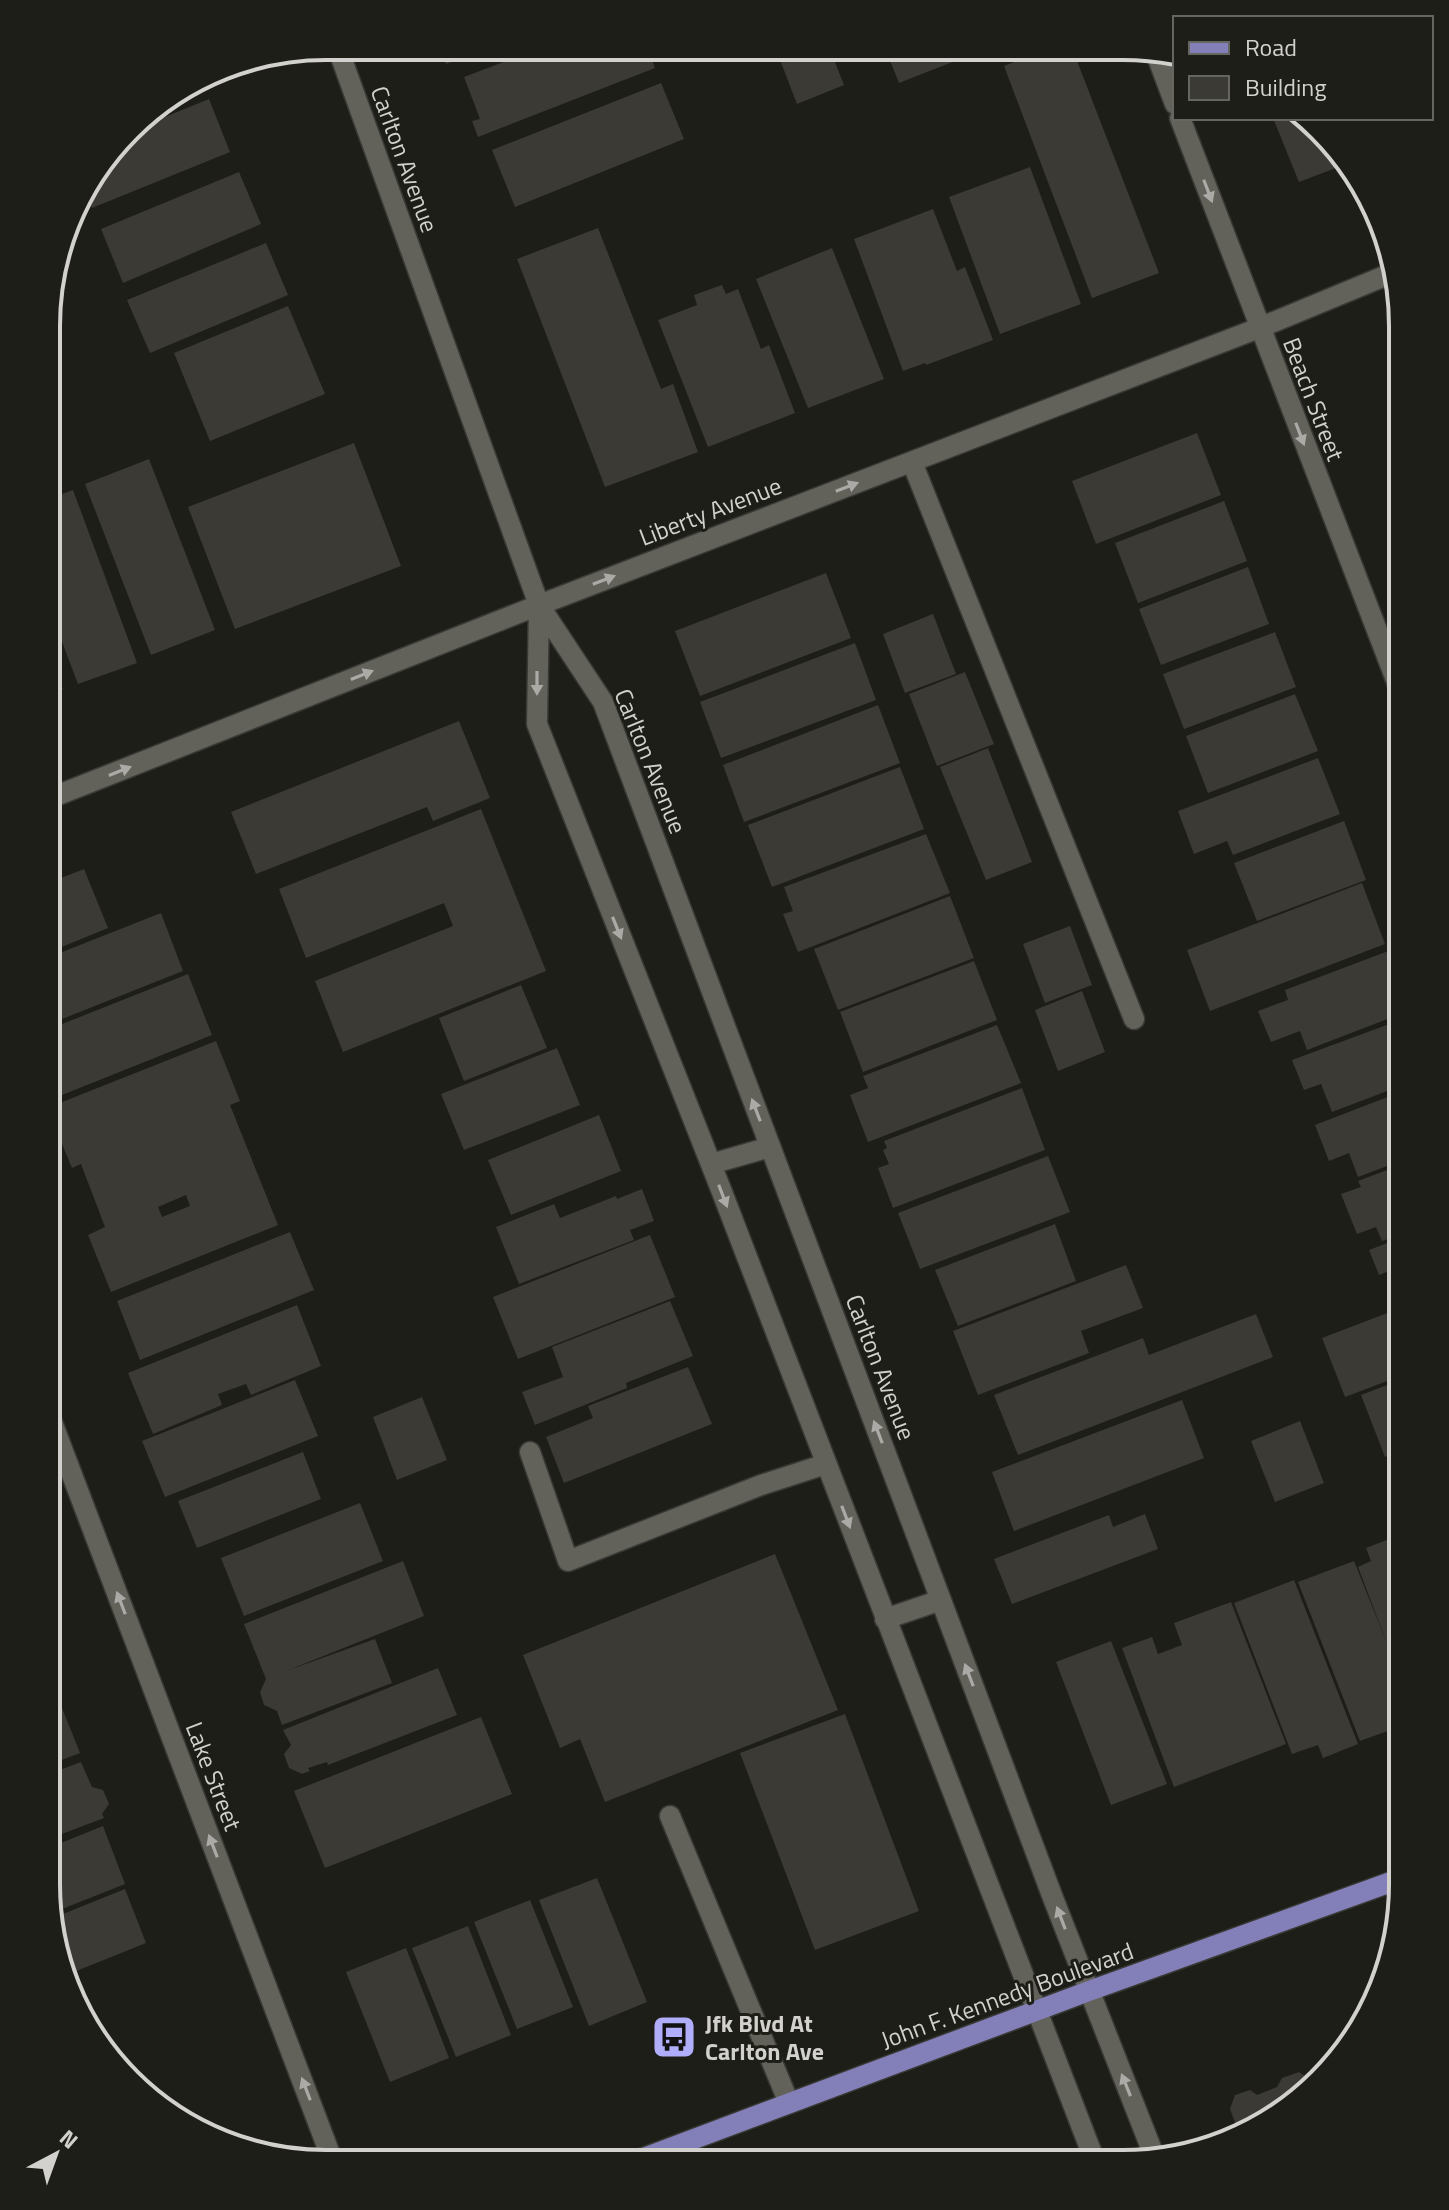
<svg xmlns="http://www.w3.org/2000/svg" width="1449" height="2210" font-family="'Titillium Web',sans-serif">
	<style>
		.building { fill: #3b3a35; fill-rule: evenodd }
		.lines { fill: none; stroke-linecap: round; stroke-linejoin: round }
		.lane-casing { stroke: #383834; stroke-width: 23 }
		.street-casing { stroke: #383834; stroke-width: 23 }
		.primary-casing { stroke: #383834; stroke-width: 23 }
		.lane { stroke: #62625b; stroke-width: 20 }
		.street { stroke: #62625b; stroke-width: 20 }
		.primary { stroke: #837fb8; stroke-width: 20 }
		.oneway { fill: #abaaa6 }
		.labels { text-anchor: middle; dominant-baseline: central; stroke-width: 6; stroke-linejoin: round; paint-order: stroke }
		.street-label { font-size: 24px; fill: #d2d1ce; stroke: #1e1e18 }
		.poi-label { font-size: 24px; font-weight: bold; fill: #d2d1ce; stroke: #1e1e18; text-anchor: start }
		.rim { fill: none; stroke: #d2d1ce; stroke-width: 4 }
	</style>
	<rect width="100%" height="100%" fill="#1e1e18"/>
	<path class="building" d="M 438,46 L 491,46 L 491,47 L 446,64 Z
		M 543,47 L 647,47 L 655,68 L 478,137 L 472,121 L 480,119 L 464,77 Z
		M 788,47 L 829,47 L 844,85 L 797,104 L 777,52 Z
		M 885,48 L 988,48 L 899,83 Z
		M 1050,48 L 1072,48 L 1159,273 L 1092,298 L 1004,66 Z
		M 661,83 L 684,139 L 515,207 L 492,150 Z
		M 209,99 L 230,152 L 92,208 L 83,186 L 128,132 Z
		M 1273,118 L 1304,118 L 1341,166 L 1299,182 Z
		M 1030,167 L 1081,304 L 1000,334 L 949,197 Z
		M 239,172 L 261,224 L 123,283 L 101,229 Z
		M 933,209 L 957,271 L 965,267 L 993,340 L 926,365 L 925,363 L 903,371 L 854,239 Z
		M 598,228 L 661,389 L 673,384 L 698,452 L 605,487 L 517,259 Z
		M 266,243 L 288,295 L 150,353 L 127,300 Z
		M 832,248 L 884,379 L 808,408 L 756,279 Z
		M 722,285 L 726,294 L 738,289 L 761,349 L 769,345 L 795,413 L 708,447 L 658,320 L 697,305 L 694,295 Z
		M 288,306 L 325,394 L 210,441 L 174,353 Z
		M 1403,347 L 1403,379 L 1400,378 L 1392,361 L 1398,349 Z
		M 1197,433 L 1221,495 L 1096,544 L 1072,481 Z
		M 354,443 L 401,566 L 235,629 L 188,507 Z
		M 149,459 L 215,630 L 151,655 L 85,484 Z
		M 73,490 L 137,663 L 78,684 L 48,605 L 48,499 Z
		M 1224,501 L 1247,561 L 1138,603 L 1115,543 Z
		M 1248,567 L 1269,624 L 1161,665 L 1139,609 Z
		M 826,573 L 851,638 L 700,696 L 675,631 Z
		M 933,614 L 956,674 L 905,693 L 883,634 Z
		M 1275,632 L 1296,687 L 1184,729 L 1163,674 Z
		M 855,643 L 876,700 L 721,758 L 700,702 Z
		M 48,652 L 63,689 L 48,695 Z
		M 965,672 L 994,744 L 937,766 L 909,694 Z
		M 1295,694 L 1318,751 L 1208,793 L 1186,736 Z
		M 878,705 L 900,763 L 744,822 L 723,765 Z
		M 459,721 L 490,798 L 433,821 L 427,807 L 256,874 L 231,812 Z
		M 988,748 L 1032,862 L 986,880 L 940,767 Z
		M 1318,758 L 1340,814 L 1233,855 L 1227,841 L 1194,854 L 1178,811 Z
		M 900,767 L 924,829 L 772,887 L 748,825 Z
		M 481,809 L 546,971 L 343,1052 L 315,981 L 453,926 L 444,903 L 306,958 L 279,889 Z
		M 1344,821 L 1366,880 L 1257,921 L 1234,863 Z
		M 926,834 L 950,893 L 798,952 L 783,914 L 793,911 L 784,887 Z
		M 84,869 L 108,928 L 47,953 L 48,883 Z
		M 1362,883 L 1385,944 L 1210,1011 L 1187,950 Z
		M 950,896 L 974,958 L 838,1010 L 814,949 Z
		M 161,913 L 183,971 L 47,1025 L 47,958 Z
		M 1070,926 L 1092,985 L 1045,1003 L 1023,944 Z
		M 1391,950 L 1403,979 L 1403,1013 L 1307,1050 L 1300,1031 L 1271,1042 L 1258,1011 L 1288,1000 L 1285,990 Z
		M 974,961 L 997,1020 L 863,1072 L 840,1012 Z
		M 188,974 L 212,1035 L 47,1101 L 47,1030 Z
		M 521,985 L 547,1048 L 464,1081 L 439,1018 Z
		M 1082,991 L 1105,1052 L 1058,1071 L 1035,1010 Z
		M 1403,1019 L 1403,1085 L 1332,1112 L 1321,1084 L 1304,1090 L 1292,1060 Z
		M 997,1025 L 1021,1083 L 868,1142 L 850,1095 L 868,1088 L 863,1076 Z
		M 216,1041 L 240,1101 L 230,1105 L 278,1225 L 111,1292 L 88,1235 L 105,1227 L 81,1164 L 72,1168 L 47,1108 ZM 186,1195 L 190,1206 L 162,1217 L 158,1207 Z
		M 557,1048 L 580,1105 L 464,1150 L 441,1094 Z
		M 1022,1088 L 1045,1150 L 893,1208 L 878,1168 L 889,1164 L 883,1150 L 887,1148 L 884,1141 Z
		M 1403,1091 L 1403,1160 L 1358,1177 L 1349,1153 L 1329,1161 L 1315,1125 Z
		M 599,1115 L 621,1171 L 511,1215 L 488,1160 Z
		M 1048,1156 L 1070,1212 L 920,1269 L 898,1213 Z
		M 1403,1164 L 1403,1234 L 1382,1241 L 1376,1227 L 1357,1234 L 1341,1194 L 1361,1187 L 1358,1181 Z
		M 642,1189 L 654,1221 L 630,1230 L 634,1240 L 519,1284 L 496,1227 L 554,1204 L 560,1218 L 616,1196 L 617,1199 Z
		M 1055,1224 L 1076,1281 L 958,1326 L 935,1270 Z
		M 290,1232 L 314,1290 L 140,1360 L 117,1301 Z
		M 650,1235 L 675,1297 L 518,1359 L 493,1297 Z
		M 1403,1237 L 1403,1292 L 1402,1292 L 1394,1269 L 1379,1275 L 1369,1250 Z
		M 1126,1265 L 1143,1308 L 1081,1331 L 1089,1353 L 978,1395 L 953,1331 Z
		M 670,1301 L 693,1356 L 626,1383 L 627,1388 L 535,1425 L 522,1392 L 563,1377 L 552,1347 Z
		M 297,1305 L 321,1366 L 251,1395 L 246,1384 L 218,1394 L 222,1405 L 153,1434 L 128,1373 Z
		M 1403,1307 L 1403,1375 L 1345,1397 L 1322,1338 Z
		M 1256,1314 L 1273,1357 L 1018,1455 L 994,1395 L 1143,1338 L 1149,1355 Z
		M 688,1367 L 712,1424 L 564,1483 L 546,1437 L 593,1418 L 588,1406 Z
		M 1403,1379 L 1403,1451 L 1385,1457 L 1361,1395 Z
		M 295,1380 L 318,1436 L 165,1497 L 142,1441 Z
		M 422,1397 L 447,1460 L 397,1480 L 373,1417 Z
		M 1182,1400 L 1204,1458 L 1014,1531 L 992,1472 Z
		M 1300,1421 L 1324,1483 L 1275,1502 L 1251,1441 Z
		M 303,1452 L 321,1499 L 197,1548 L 178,1501 Z
		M 360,1503 L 383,1561 L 244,1616 L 221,1558 Z
		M 1145,1514 L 1158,1549 L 1012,1604 L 994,1559 L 1109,1515 L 1113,1527 Z
		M 1397,1536 L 1403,1550 L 1402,1711 L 1391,1716 L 1396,1728 L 1360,1741 L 1298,1582 L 1354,1561 L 1388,1646 L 1358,1567 L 1371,1561 L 1366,1548 Z
		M 775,1554 L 838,1710 L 605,1802 L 580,1739 L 560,1748 L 523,1655 Z
		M 403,1561 L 424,1616 L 286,1671 L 375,1639 L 392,1683 L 282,1725 L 277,1711 L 264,1705 L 260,1692 L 266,1679 L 244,1624 Z
		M 1294,1580 L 1358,1744 L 1323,1758 L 1318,1745 L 1292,1754 L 1234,1603 Z
		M 1231,1602 L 1286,1744 L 1174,1787 L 1122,1648 L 1152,1637 L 1158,1654 L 1182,1645 L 1174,1623 Z
		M 1111,1641 L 1167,1784 L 1111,1805 L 1056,1662 Z
		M 438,1668 L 457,1715 L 328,1765 L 327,1762 L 308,1768 L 310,1771 L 302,1774 L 289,1768 L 284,1754 L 291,1745 L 283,1730 Z
		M 56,1693 L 80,1753 L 46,1766 L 46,1697 Z
		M 845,1714 L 919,1911 L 815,1950 L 740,1753 Z
		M 481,1717 L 512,1794 L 325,1868 L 294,1791 Z
		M 81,1762 L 92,1787 L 103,1790 L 109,1804 L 102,1814 L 104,1818 L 46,1840 L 46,1775 Z
		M 103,1826 L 125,1884 L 52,1913 L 46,1884 L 46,1849 Z
		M 597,1878 L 647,2002 L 589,2026 L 539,1900 Z
		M 125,1889 L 146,1943 L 64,1976 L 53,1918 Z
		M 530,1900 L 573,2007 L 517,2029 L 474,1922 Z
		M 468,1926 L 511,2035 L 456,2057 L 412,1948 Z
		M 406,1948 L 449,2058 L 390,2082 L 346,1972 Z
		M 1299,2072 L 1308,2078 L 1318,2075 L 1240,2136 L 1230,2109 L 1235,2095 L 1250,2090 L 1257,2095 L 1277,2087 L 1282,2078 Z"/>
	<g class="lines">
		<g class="lane-casing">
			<path id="lane" d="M 912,462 L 1134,1019
				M 530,1452 L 568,1561 L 761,1485 L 826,1464
				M 670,1816 L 789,2103"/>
		</g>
		<g class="street-casing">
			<path id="street" d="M 337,46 L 539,605 L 603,702 L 1053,1898 L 1155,2158
				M 1154,48 L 1175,104
				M 1180,118 L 1403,698
				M 539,605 L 537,724 L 722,1192 L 1096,2164
				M 48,799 L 539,605 L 1259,328 L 1392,273
				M 711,1164 L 770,1147
				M 47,1409 L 333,2162
				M 885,1619 L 941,1600"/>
		</g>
		<g class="primary-casing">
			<path id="primary" d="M 630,2163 L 1089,1991 L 1402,1878"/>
		</g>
		<use href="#lane" class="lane"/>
		<use href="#street" class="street"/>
		<use href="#primary" class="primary"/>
	</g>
	<defs><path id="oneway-solid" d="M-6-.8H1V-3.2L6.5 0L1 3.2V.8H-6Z" transform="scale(2)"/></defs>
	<g class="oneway">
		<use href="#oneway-solid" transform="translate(1208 191) rotate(69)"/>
		<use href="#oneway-solid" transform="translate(1300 434) rotate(69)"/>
		<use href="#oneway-solid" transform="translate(847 487) rotate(-21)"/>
		<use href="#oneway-solid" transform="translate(604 580) rotate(-21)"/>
		<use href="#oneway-solid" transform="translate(362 675) rotate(-22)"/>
		<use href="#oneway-solid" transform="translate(537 683) rotate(90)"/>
		<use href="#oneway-solid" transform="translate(120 771) rotate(-22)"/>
		<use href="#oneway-solid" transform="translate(617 928) rotate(68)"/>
		<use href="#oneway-solid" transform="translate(756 1110) rotate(-111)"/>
		<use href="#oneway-solid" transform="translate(723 1196) rotate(69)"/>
		<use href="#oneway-solid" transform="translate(878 1432) rotate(-111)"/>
		<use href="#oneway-solid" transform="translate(846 1517) rotate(69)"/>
		<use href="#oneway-solid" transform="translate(121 1603) rotate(-111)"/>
		<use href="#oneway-solid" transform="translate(969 1675) rotate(-111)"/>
		<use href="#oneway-solid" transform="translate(213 1846) rotate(-111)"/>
		<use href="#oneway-solid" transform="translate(1061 1918) rotate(-111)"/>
		<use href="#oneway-solid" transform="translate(1126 2085) rotate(-112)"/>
		<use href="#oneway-solid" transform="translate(306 2089) rotate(-111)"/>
	</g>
	<defs>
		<g id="bus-square" transform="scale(2.3)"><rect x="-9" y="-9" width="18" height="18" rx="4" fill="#b0aefa" stroke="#1e1e18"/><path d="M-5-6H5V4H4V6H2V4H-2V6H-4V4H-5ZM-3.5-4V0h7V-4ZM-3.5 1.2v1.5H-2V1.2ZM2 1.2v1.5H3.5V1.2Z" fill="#111"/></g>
	</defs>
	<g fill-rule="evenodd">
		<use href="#bus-square" x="674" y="2037"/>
	</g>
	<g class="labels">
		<g class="street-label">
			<text transform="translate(405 159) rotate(70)">Carlton Avenue</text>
			<text transform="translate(1314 399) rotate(69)">Beach Street</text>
			<text transform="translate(710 511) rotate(-21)">Liberty Avenue</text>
			<text transform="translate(651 761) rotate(68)">Carlton Avenue</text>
			<text transform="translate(881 1367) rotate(69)">Carlton Avenue</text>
			<text transform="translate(214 1776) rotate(69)">Lake Street</text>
			<text transform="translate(1007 1995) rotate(-20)">John F. Kennedy Boulevard</text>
		</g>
		<g class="poi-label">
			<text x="705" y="2023">Jfk Blvd At<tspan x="705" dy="28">Carlton Ave</tspan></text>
		</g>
	</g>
	<path d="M0 0H1449V2210H0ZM326 60H1123A266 266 0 0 1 1389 326V1884A266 266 0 0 1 1123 2150H326A266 266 0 0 1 60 1884V326A266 266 0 0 1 326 60Z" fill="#1e1e18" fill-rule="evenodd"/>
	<path class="rim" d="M326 60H1123A266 266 0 0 1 1389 326V1884A266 266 0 0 1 1123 2150H326A266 266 0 0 1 60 1884V326A266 266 0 0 1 326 60Z"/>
	<rect x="1173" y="16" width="260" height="104" fill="#1e1e18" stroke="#666661" stroke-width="2"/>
	<rect x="1189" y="42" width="40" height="12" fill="#837fb8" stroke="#666661" stroke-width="2"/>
	<text x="1245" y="56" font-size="24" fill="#d2d1ce">Road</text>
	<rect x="1189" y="76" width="40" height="24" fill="#3b3a35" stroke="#666661" stroke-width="2"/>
	<text x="1245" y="96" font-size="24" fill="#d2d1ce">Building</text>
	<g transform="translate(56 2154) rotate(41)" stroke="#1e1e18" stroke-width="6" paint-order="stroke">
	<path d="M0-6L14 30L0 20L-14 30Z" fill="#d2d1ce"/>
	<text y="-12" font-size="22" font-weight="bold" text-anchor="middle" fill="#d2d1ce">N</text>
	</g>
</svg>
